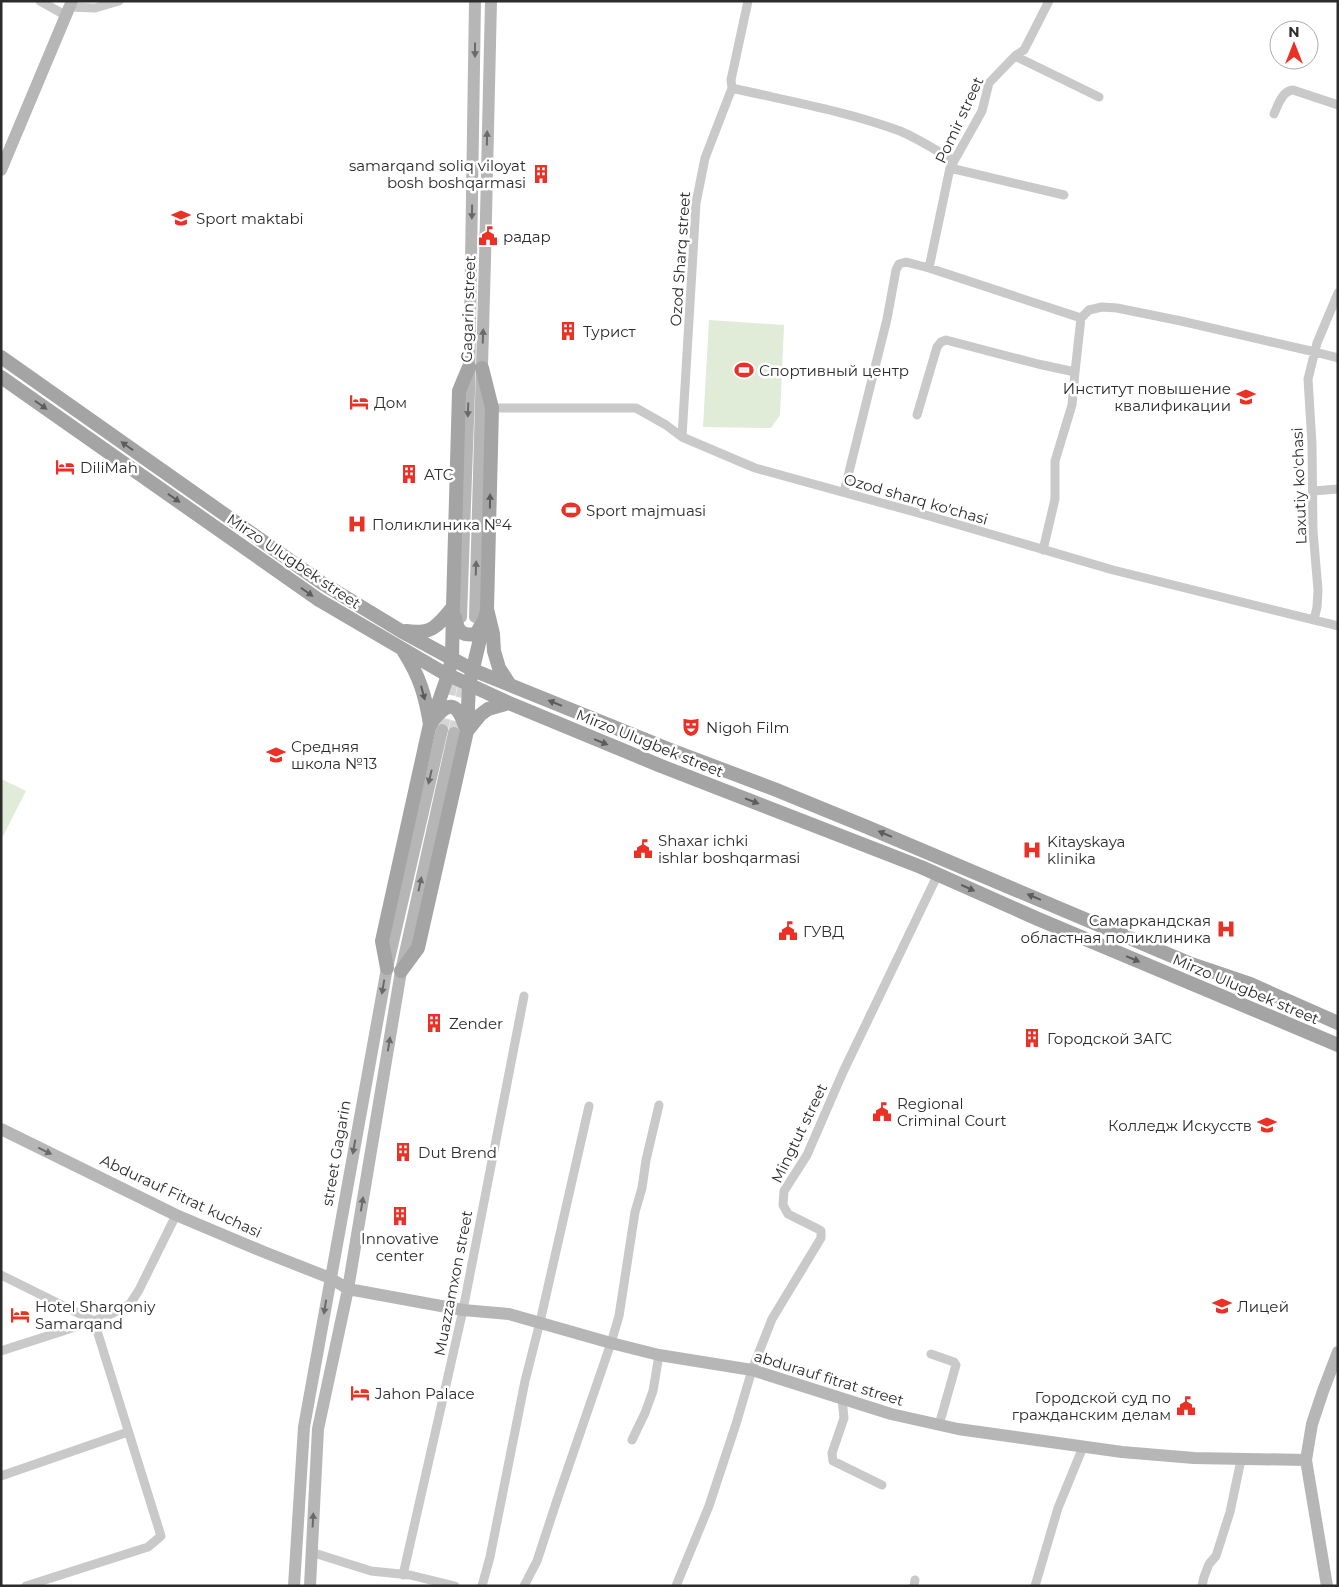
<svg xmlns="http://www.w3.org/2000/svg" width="1339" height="1587" font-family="Montserrat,sans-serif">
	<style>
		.grass { fill: #e0ebd8 }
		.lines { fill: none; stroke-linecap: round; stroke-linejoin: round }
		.secondary-tunnel { stroke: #d5d5d5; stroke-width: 12; stroke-dasharray: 12 6; stroke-linecap: butt }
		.street { stroke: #c9c9c9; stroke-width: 9 }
		.secondary { stroke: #b6b6b6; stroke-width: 12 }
		.primary { stroke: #a4a4a4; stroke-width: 14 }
		.oneway { fill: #6a6a6a }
		.oneway2 { fill: #5c5c5c }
		.labels { text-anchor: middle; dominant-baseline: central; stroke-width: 5; stroke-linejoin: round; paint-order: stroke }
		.street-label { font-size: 15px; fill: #2c2c2c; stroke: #fff }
		.poi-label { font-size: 15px; fill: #2c2c2c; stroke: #fff; text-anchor: start }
	</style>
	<rect width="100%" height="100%" fill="#fff"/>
	<path class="grass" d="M 709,320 L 784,325 L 780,415 L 771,428 L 703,427 Z
		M 1,779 L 26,791 L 3,836 L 1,835 Z"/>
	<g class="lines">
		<path class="secondary-tunnel" d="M 442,730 L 454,673
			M 454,733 L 465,681"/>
		<path class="street" d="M 40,1 L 65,15
			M 70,7 L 95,8 L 119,1
			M 1015,56 L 1099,97
			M 732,88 C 788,101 846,111 900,131 C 919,139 936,150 954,161
			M 1274,114 C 1278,105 1282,91 1293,90 L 1338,105
			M 950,168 L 1064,195
			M 929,268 L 950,168 L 954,161 L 982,111 L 989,83 L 1015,56 L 1024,50 L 1049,1
			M 492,408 L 636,408 L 666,425 L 682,437 L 755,468 L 922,514 L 1113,570 L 1338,626
			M 917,415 L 937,347 L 941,342 L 946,340 L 1038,364 L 1075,372
			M 682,437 L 696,203 L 705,158 L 732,88 L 731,80 L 748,1
			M 1313,491 L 1338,489
			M 844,492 L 887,319 L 896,270 L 899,264 L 906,262 L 929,268 L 1081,318
			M 1043,550 L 1055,499 L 1055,461 L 1072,405 L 1075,372 L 1081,318 L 1089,310 L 1102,307 L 1117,308 L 1181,321 L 1315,352 L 1338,358
			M 1314,620 L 1317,607 L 1318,590 L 1313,531 L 1312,444 L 1308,379 L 1317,343 L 1338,293
			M 1,1275 L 94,1321
			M 1,1351 L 94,1321 L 113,1313 L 130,1304 L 139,1290 L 176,1215
			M 931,1354 L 954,1362 L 956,1365 L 939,1425
			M 842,1399 L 844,1418 L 832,1453 L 833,1461 L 882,1485
			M 632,1440 L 645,1413 L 653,1391 L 659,1355
			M 1,1476 L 128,1432
			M 311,1552 L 371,1571 L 410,1575 L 455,1586
			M 403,1575 L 463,1310 L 524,996
			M 26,1586 L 148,1547 L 161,1536 L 94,1321
			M 482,1586 L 490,1557 L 525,1381 L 540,1322 L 589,1106
			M 524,1586 L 537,1561 L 557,1500 L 611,1343 L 619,1316 L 635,1212 L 642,1188 L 646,1160 L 659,1105
			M 676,1586 L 709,1506 L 736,1424 L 752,1370 L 772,1319 L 821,1238 L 821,1231 L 818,1229 L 788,1214 L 783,1205 L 784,1191 L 807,1155 L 843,1072 L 938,874
			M 914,1586 L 915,1580
			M 1035,1586 L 1058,1508 L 1083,1447
			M 1202,1586 L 1204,1577 L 1209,1564 L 1216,1556 L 1230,1512 L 1241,1460"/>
		<path class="secondary" d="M 1,170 L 72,1
			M 461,617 L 469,392 L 475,1
			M 475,617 L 485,259 L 491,1
			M 1,1129 L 176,1215 L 264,1252 L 330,1278 L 348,1289 L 463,1310 L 509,1314 L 611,1343 L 659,1355 L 752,1370 L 891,1414 L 958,1429 L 1122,1452 L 1194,1458 L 1306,1460
			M 294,1586 L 304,1427 L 387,968 L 442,730
			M 310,1586 L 318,1429 L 348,1289 L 401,971 L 454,733
			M 1327,1586 L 1306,1460 L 1312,1424 L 1323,1391 L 1338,1352"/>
		<path class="primary" d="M 1,357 L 322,583 L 401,631 L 473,670 L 668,749 L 774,789 L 867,827 L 1191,964 L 1250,984 L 1338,1023
			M 482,368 L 492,408 L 487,609 L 493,634 L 494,651 L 499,668 L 510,685
			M 1,377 L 319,600 L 442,672 L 509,703 L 661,766 L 921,867 L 1038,919 L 1338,1045
			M 455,617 C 458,632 461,636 476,634 L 483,622
			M 406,631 C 431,635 438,626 453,607 L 459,391 L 469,367
			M 433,720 C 449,701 457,702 465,726
			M 431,724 L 448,675 L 452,659 L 453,607
			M 467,731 L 469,685 L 486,614
			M 387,968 L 382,941 L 430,724 C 425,695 420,677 404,652
			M 401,971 L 418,948 L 467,731 L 480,715 L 488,709 L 509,703"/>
	</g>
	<defs><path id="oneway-solid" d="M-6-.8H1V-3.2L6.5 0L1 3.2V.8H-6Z" transform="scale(1.25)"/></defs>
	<g class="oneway">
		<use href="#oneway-solid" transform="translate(475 50) rotate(90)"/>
		<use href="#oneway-solid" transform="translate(487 138) rotate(-89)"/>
		<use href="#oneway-solid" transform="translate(472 212) rotate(91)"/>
		<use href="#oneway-solid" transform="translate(483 336) rotate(-88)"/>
		<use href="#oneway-solid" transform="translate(468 410) rotate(92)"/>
		<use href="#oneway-solid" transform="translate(476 568) rotate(-88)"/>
		<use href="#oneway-solid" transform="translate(430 777) rotate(103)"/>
		<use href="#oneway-solid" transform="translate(420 884) rotate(-78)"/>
		<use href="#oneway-solid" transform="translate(383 987) rotate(100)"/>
		<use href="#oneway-solid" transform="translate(389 1044) rotate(-81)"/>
		<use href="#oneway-solid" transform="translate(354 1147) rotate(100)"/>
		<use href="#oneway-solid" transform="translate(45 1151) rotate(26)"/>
		<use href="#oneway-solid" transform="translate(362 1204) rotate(-81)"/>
		<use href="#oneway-solid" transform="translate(325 1307) rotate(99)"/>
		<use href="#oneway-solid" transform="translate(313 1520) rotate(-87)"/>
	</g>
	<g class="oneway2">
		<use href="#oneway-solid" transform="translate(41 405) rotate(35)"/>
		<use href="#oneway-solid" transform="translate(127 446) rotate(-145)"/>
		<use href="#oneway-solid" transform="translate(174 498) rotate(35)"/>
		<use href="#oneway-solid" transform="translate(490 501) rotate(-89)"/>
		<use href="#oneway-solid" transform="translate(307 592) rotate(35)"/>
		<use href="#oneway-solid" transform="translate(423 693) rotate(75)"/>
		<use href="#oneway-solid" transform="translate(555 703) rotate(-158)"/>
		<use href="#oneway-solid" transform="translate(601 742) rotate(22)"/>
		<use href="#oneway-solid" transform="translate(752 801) rotate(21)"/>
		<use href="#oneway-solid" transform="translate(885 834) rotate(-157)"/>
		<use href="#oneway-solid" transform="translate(968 888) rotate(24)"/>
		<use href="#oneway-solid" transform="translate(1034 897) rotate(-157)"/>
		<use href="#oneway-solid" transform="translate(1133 959) rotate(23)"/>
	</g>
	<defs>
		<g id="building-bare" transform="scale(1.5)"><path d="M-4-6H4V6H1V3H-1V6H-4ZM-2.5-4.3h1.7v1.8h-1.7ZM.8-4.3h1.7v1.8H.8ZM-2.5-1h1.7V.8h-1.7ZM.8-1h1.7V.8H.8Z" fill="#eb3026" stroke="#fff" stroke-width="2.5" paint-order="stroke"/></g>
		<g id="school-bare" transform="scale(1.5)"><path d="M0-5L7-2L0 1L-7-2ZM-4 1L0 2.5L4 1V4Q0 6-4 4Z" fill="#eb3026" stroke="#fff" stroke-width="2.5" paint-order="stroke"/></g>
		<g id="civic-bare" transform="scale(1.5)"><path d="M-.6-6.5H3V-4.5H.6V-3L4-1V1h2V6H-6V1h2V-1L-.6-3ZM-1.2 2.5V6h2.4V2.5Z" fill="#eb3026" stroke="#fff" stroke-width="2.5" paint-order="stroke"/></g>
		<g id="stadium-bare" transform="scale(1.5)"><path d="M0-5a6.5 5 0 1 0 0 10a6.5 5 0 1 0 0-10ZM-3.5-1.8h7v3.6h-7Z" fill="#eb3026" stroke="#fff" stroke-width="2.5" paint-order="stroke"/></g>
		<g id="university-bare" transform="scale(1.5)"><path d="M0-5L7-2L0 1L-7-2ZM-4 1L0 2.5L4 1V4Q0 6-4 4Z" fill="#eb3026" stroke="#fff" stroke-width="2.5" paint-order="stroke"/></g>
		<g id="hotel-bare" transform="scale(1.5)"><path d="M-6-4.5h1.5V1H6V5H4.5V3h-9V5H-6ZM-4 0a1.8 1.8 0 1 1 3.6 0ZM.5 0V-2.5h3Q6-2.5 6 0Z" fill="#eb3026" stroke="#fff" stroke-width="2.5" paint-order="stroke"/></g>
		<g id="hospital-bare" transform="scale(1.5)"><path d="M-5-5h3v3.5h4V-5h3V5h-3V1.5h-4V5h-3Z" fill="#eb3026" stroke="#fff" stroke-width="2.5" paint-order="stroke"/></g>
		<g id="theatre-bare" transform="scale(1.5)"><path d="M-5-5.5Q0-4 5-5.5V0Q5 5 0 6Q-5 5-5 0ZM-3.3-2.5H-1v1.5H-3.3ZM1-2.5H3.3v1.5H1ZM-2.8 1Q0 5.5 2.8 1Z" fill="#eb3026" stroke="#fff" stroke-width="2.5" paint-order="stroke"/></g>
	</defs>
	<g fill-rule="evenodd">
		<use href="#building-bare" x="541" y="174"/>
		<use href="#school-bare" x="181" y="218"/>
		<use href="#civic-bare" x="488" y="236"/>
		<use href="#building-bare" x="568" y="331"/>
		<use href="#stadium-bare" x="744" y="370"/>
		<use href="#university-bare" x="1246" y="397"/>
		<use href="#hotel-bare" x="359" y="402"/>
		<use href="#hotel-bare" x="65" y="467"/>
		<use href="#building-bare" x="409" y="474"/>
		<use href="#stadium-bare" x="571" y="510"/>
		<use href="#hospital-bare" x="357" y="524"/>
		<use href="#theatre-bare" x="691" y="727"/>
		<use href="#school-bare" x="276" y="755"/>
		<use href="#civic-bare" x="643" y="849"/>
		<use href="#hospital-bare" x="1032" y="850"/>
		<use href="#hospital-bare" x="1226" y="929"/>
		<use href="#civic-bare" x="788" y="931"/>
		<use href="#building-bare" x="434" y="1023"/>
		<use href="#building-bare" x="1032" y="1038"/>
		<use href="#civic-bare" x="882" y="1112"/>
		<use href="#university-bare" x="1267" y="1125"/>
		<use href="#building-bare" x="403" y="1152"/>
		<use href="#building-bare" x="400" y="1216"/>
		<use href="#university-bare" x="1222" y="1306"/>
		<use href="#hotel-bare" x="20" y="1315"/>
		<use href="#hotel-bare" x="360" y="1393"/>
		<use href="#civic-bare" x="1186" y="1406"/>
	</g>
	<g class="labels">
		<g class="street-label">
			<text transform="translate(959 120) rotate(-65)">Pomir street</text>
			<text transform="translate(680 259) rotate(-86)">Ozod Sharq street</text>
			<text transform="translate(468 309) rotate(-88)">Gagarin street</text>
			<text transform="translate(1299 486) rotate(-92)">Laxutiy ko'chasi</text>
			<text transform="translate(916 499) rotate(16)">Ozod sharq ko'chasi</text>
			<text transform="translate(294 561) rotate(34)">Mirzo Ulugbek street</text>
			<text transform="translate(650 743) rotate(22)">Mirzo Ulugbek street</text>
			<text transform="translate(1246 989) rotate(23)">Mirzo Ulugbek street</text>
			<text transform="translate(799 1133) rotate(-64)">Mingtut street</text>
			<text transform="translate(336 1153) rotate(-80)">street Gagarin</text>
			<text transform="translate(181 1196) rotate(25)">Abdurauf Fitrat kuchasi</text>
			<text transform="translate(453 1283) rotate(-79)">Muazzamxon street</text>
			<text transform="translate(829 1378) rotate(17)">abdurauf fitrat street</text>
		</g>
		<g class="poi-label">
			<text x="526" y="165" text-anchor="end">samarqand soliq viloyat<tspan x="526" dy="17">bosh boshqarmasi</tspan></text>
			<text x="196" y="218">Sport maktabi</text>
			<text x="503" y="236">радар</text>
			<text x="583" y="331">Турист</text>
			<text x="759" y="370">Спортивный центр</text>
			<text x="1231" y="388" text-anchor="end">Институт повышение<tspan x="1231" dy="17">квалификации</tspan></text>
			<text x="374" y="402">Дом</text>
			<text x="80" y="467">DiliMah</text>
			<text x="424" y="474">ATC</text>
			<text x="586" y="510">Sport majmuasi</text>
			<text x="372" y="524">Поликлиника №4</text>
			<text x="706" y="727">Nigoh Film</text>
			<text x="291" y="746">Средняя<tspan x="291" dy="17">школа №13</tspan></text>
			<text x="658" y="840">Shaxar ichki<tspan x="658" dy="17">ishlar boshqarmasi</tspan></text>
			<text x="1047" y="841">Kitayskaya<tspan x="1047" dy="17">klinika</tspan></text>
			<text x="1211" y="920" text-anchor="end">Самаркандская<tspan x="1211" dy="17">областная поликлиника</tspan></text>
			<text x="803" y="931">ГУВД</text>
			<text x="449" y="1023">Zender</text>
			<text x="1047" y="1038">Городской ЗАГС</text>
			<text x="897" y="1103">Regional<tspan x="897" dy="17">Criminal Court</tspan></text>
			<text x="1252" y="1125" text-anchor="end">Колледж Искусств</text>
			<text x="418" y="1152">Dut Brend</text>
			<text x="400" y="1238" text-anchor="middle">Innovative<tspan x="400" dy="17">center</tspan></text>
			<text x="35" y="1306">Hotel Sharqoniy<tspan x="35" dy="17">Samarqand</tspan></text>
			<text x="1237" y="1306">Лицей</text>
			<text x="375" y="1393">Jahon Palace</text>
			<text x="1171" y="1397" text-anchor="end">Городской суд по<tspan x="1171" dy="17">гражданским делам</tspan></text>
		</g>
	</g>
	<rect width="1339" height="1587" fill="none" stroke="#2c2c2c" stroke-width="5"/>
	<g transform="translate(1294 45)"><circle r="24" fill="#ffffff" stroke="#ababab"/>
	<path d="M0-4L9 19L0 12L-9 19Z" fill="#eb3026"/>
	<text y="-8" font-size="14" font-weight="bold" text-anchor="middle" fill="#2c2c2c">N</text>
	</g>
</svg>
